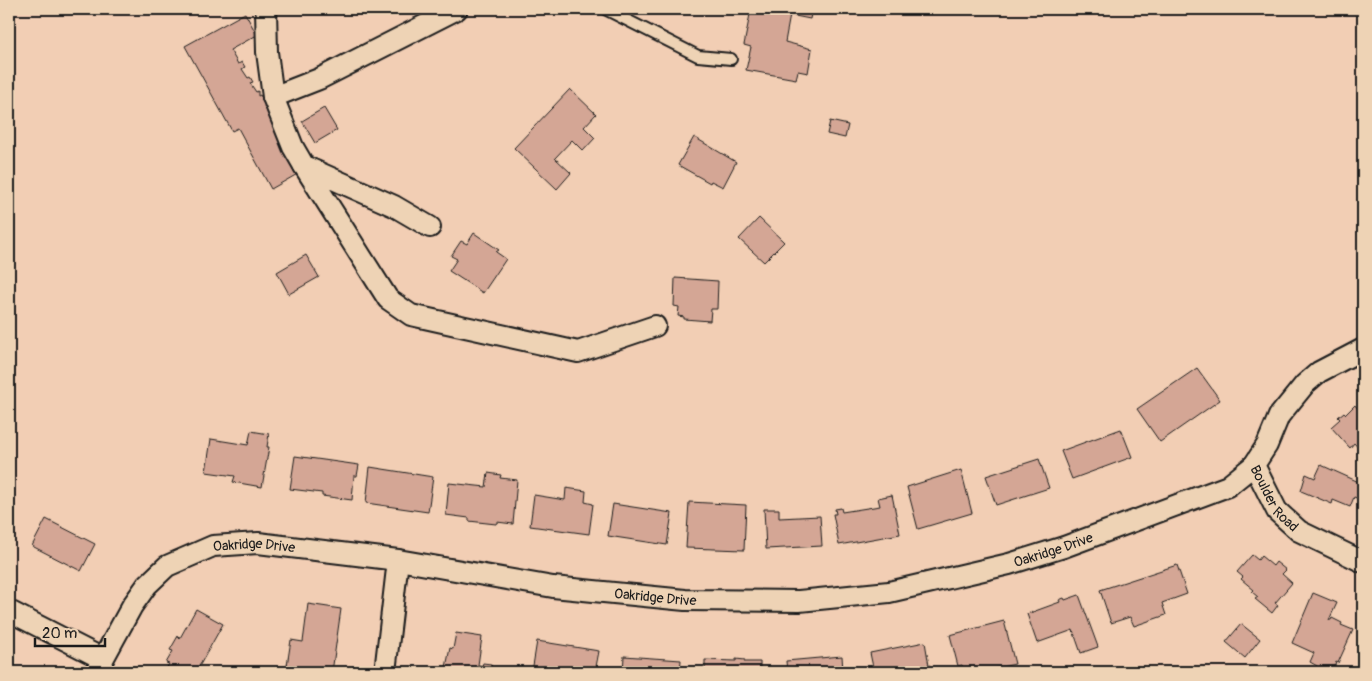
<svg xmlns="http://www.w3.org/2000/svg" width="1372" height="681" font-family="Pangolin,sans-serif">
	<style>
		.building { fill: #d4a695; stroke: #1c1c1c }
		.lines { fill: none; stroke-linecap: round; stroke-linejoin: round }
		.lane-casing { stroke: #1c1c1c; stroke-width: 14 }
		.street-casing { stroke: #1c1c1c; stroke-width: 24 }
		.lane { stroke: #eed3b5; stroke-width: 10 }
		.street { stroke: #eed3b5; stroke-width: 20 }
		.labels { text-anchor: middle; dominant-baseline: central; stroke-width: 4; stroke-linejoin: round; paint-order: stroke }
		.street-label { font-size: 14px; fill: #1c1c1c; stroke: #eed3b5 }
	</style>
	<rect width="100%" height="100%" fill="#f2ceb4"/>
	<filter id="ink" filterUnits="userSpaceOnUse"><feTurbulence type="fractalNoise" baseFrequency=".02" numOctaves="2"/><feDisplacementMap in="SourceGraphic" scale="10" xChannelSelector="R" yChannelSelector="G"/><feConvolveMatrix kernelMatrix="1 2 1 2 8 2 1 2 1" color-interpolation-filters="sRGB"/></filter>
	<g filter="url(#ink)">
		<path class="building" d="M 751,9 L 812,9 L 810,19 L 790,15 L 785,42 L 812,49 L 808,73 L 798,71 L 796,79 L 746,70 L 751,47 L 744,45 Z
			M 245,13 L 257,35 L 230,50 L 238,64 L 242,62 L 245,67 L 242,69 L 248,78 L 250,77 L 253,82 L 250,83 L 256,92 L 258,91 L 258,96 L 260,95 L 262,98 L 261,101 L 264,99 L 266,105 L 264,106 L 266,110 L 268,109 L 271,114 L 270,116 L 301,172 L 271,189 L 238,128 L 232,131 L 185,46 Z
			M 570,89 L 596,114 L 584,127 L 595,138 L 583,151 L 572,140 L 555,158 L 571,173 L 557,189 L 514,148 Z
			M 324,108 L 337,130 L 315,143 L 302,121 Z
			M 830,121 L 848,125 L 845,138 L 827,134 Z
			M 694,137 L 736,162 L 723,187 L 711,181 L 710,183 L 678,165 Z
			M 759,218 L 784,242 L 764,262 L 739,239 Z
			M 474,233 L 499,250 L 496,252 L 506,259 L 483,293 L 449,271 L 457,259 L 451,256 L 461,241 L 467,244 Z
			M 306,255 L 319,277 L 289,294 L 277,272 Z
			M 675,278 L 718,281 L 717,309 L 711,309 L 710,321 L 684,319 L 684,317 L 678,316 L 679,307 L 674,306 Z
			M 1197,368 L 1220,400 L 1160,442 L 1137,409 Z
			M 1355,405 L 1363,415 L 1362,452 L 1354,443 L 1350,448 L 1331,427 L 1340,419 L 1338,417 L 1344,412 L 1346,414 Z
			M 1121,429 L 1132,457 L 1072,479 L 1061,451 Z
			M 251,431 L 269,434 L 267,447 L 269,447 L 262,487 L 233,482 L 235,476 L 206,472 L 211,439 L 248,445 Z
			M 295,456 L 359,465 L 357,476 L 354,476 L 352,500 L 322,496 L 322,493 L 290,489 Z
			M 1039,459 L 1049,488 L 996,505 L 986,476 Z
			M 1321,465 L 1361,483 L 1360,484 L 1363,486 L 1362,500 L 1354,497 L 1350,507 L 1333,500 L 1332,504 L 1301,491 L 1306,474 L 1315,478 Z
			M 370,467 L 433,477 L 428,512 L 366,503 Z
			M 961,470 L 972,513 L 918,529 L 907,487 Z
			M 488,473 L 501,475 L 500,478 L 517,480 L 513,524 L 497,522 L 496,524 L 469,521 L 469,518 L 446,515 L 449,483 L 486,487 Z
			M 566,488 L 586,491 L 585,502 L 593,504 L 589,534 L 530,526 L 534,495 L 565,500 Z
			M 892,495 L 900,534 L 839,545 L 833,514 L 836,514 L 835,509 L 841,508 L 842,512 L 880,506 L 878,498 Z
			M 689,502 L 746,505 L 744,550 L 686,548 Z
			M 613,504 L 672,513 L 667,545 L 608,536 Z
			M 764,509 L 779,509 L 779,518 L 820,516 L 822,546 L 766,549 Z
			M 46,519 L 95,544 L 81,571 L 32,546 Z
			M 1252,555 L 1258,560 L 1261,556 L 1273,566 L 1276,562 L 1286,570 L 1282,574 L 1292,583 L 1275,603 L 1278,605 L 1272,613 L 1255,599 L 1258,597 L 1252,592 L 1254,590 L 1241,579 L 1243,577 L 1237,572 Z
			M 1177,565 L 1187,594 L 1162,603 L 1166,615 L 1134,626 L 1130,617 L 1111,623 L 1100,590 Z
			M 1313,593 L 1337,603 L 1329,620 L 1331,620 L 1332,618 L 1342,623 L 1341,625 L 1353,630 L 1338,663 L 1336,662 L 1333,672 L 1315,672 L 1317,666 L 1310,662 L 1314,653 L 1292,643 Z
			M 1079,595 L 1098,647 L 1081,653 L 1073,630 L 1037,643 L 1027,614 L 1060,602 L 1059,600 L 1064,598 L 1065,600 Z
			M 308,604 L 341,609 L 332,672 L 286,672 L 291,640 L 303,642 Z
			M 196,609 L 223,624 L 196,672 L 183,672 L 175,668 L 172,672 L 166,669 L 169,664 L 166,663 L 173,651 L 170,650 L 178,636 L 180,638 Z
			M 1004,621 L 1015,664 L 979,672 L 964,672 L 962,665 L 958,666 L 950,635 Z
			M 1241,624 L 1260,639 L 1245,658 L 1226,642 Z
			M 456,633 L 482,637 L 478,665 L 482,666 L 483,663 L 491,664 L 493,672 L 445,672 L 450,648 L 453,649 Z
			M 537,641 L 599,651 L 595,672 L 532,672 Z
			M 925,642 L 930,672 L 874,672 L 870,653 Z
			M 624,656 L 681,660 L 680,672 L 623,672 Z
			M 842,656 L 843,672 L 787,672 L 786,661 Z
			M 736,659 L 745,660 L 745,662 L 760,662 L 760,672 L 705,672 L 705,660 L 736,661 Z"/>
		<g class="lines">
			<g class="lane-casing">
				<path id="lane" d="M 605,9 L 698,56 L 731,59"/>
			</g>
			<g class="street-casing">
				<g id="street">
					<path d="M 266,9 L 267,52 L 273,97 L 293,147 L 304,166 L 394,206 L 430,227"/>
					<path d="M 273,97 L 319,79 L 457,9"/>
					<path d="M 304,166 L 388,299 L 411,315 L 578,352 L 655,326"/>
					<path id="s1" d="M 1363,349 L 1319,372 L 1305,384 L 1279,416 L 1267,445 L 1254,465 L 1277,511 L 1299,531 L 1363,562"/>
					<path d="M 9,611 L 103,659"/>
					<path id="s2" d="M 96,672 L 132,606 L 147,585 L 167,566 L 213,546 L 258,543 L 398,560 L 553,587 L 685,600 L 799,601 L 889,592 L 1009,564 L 1064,547 L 1228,486 L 1254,465"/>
					<path d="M 385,672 L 398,560"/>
				</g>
			</g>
			<use href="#lane" class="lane"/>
			<use href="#street" class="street"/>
		</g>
	</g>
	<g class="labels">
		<g class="street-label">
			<text stroke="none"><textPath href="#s1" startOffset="204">Boulder Road</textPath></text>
			<text stroke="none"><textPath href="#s2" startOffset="220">Oakridge Drive</textPath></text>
			<text stroke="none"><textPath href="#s2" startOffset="1029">Oakridge Drive</textPath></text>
			<text stroke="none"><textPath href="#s2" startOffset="625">Oakridge Drive</textPath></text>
		</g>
	</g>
	<rect width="1372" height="681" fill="none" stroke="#eed3b5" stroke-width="30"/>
	<rect x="15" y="15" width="1342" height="651" fill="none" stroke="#1c1c1c" stroke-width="2" filter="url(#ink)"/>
	<path d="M35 638v8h70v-8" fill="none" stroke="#1c1c1c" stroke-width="2.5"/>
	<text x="42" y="638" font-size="15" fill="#1c1c1c" stroke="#eed3b5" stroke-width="4" paint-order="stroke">20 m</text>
</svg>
